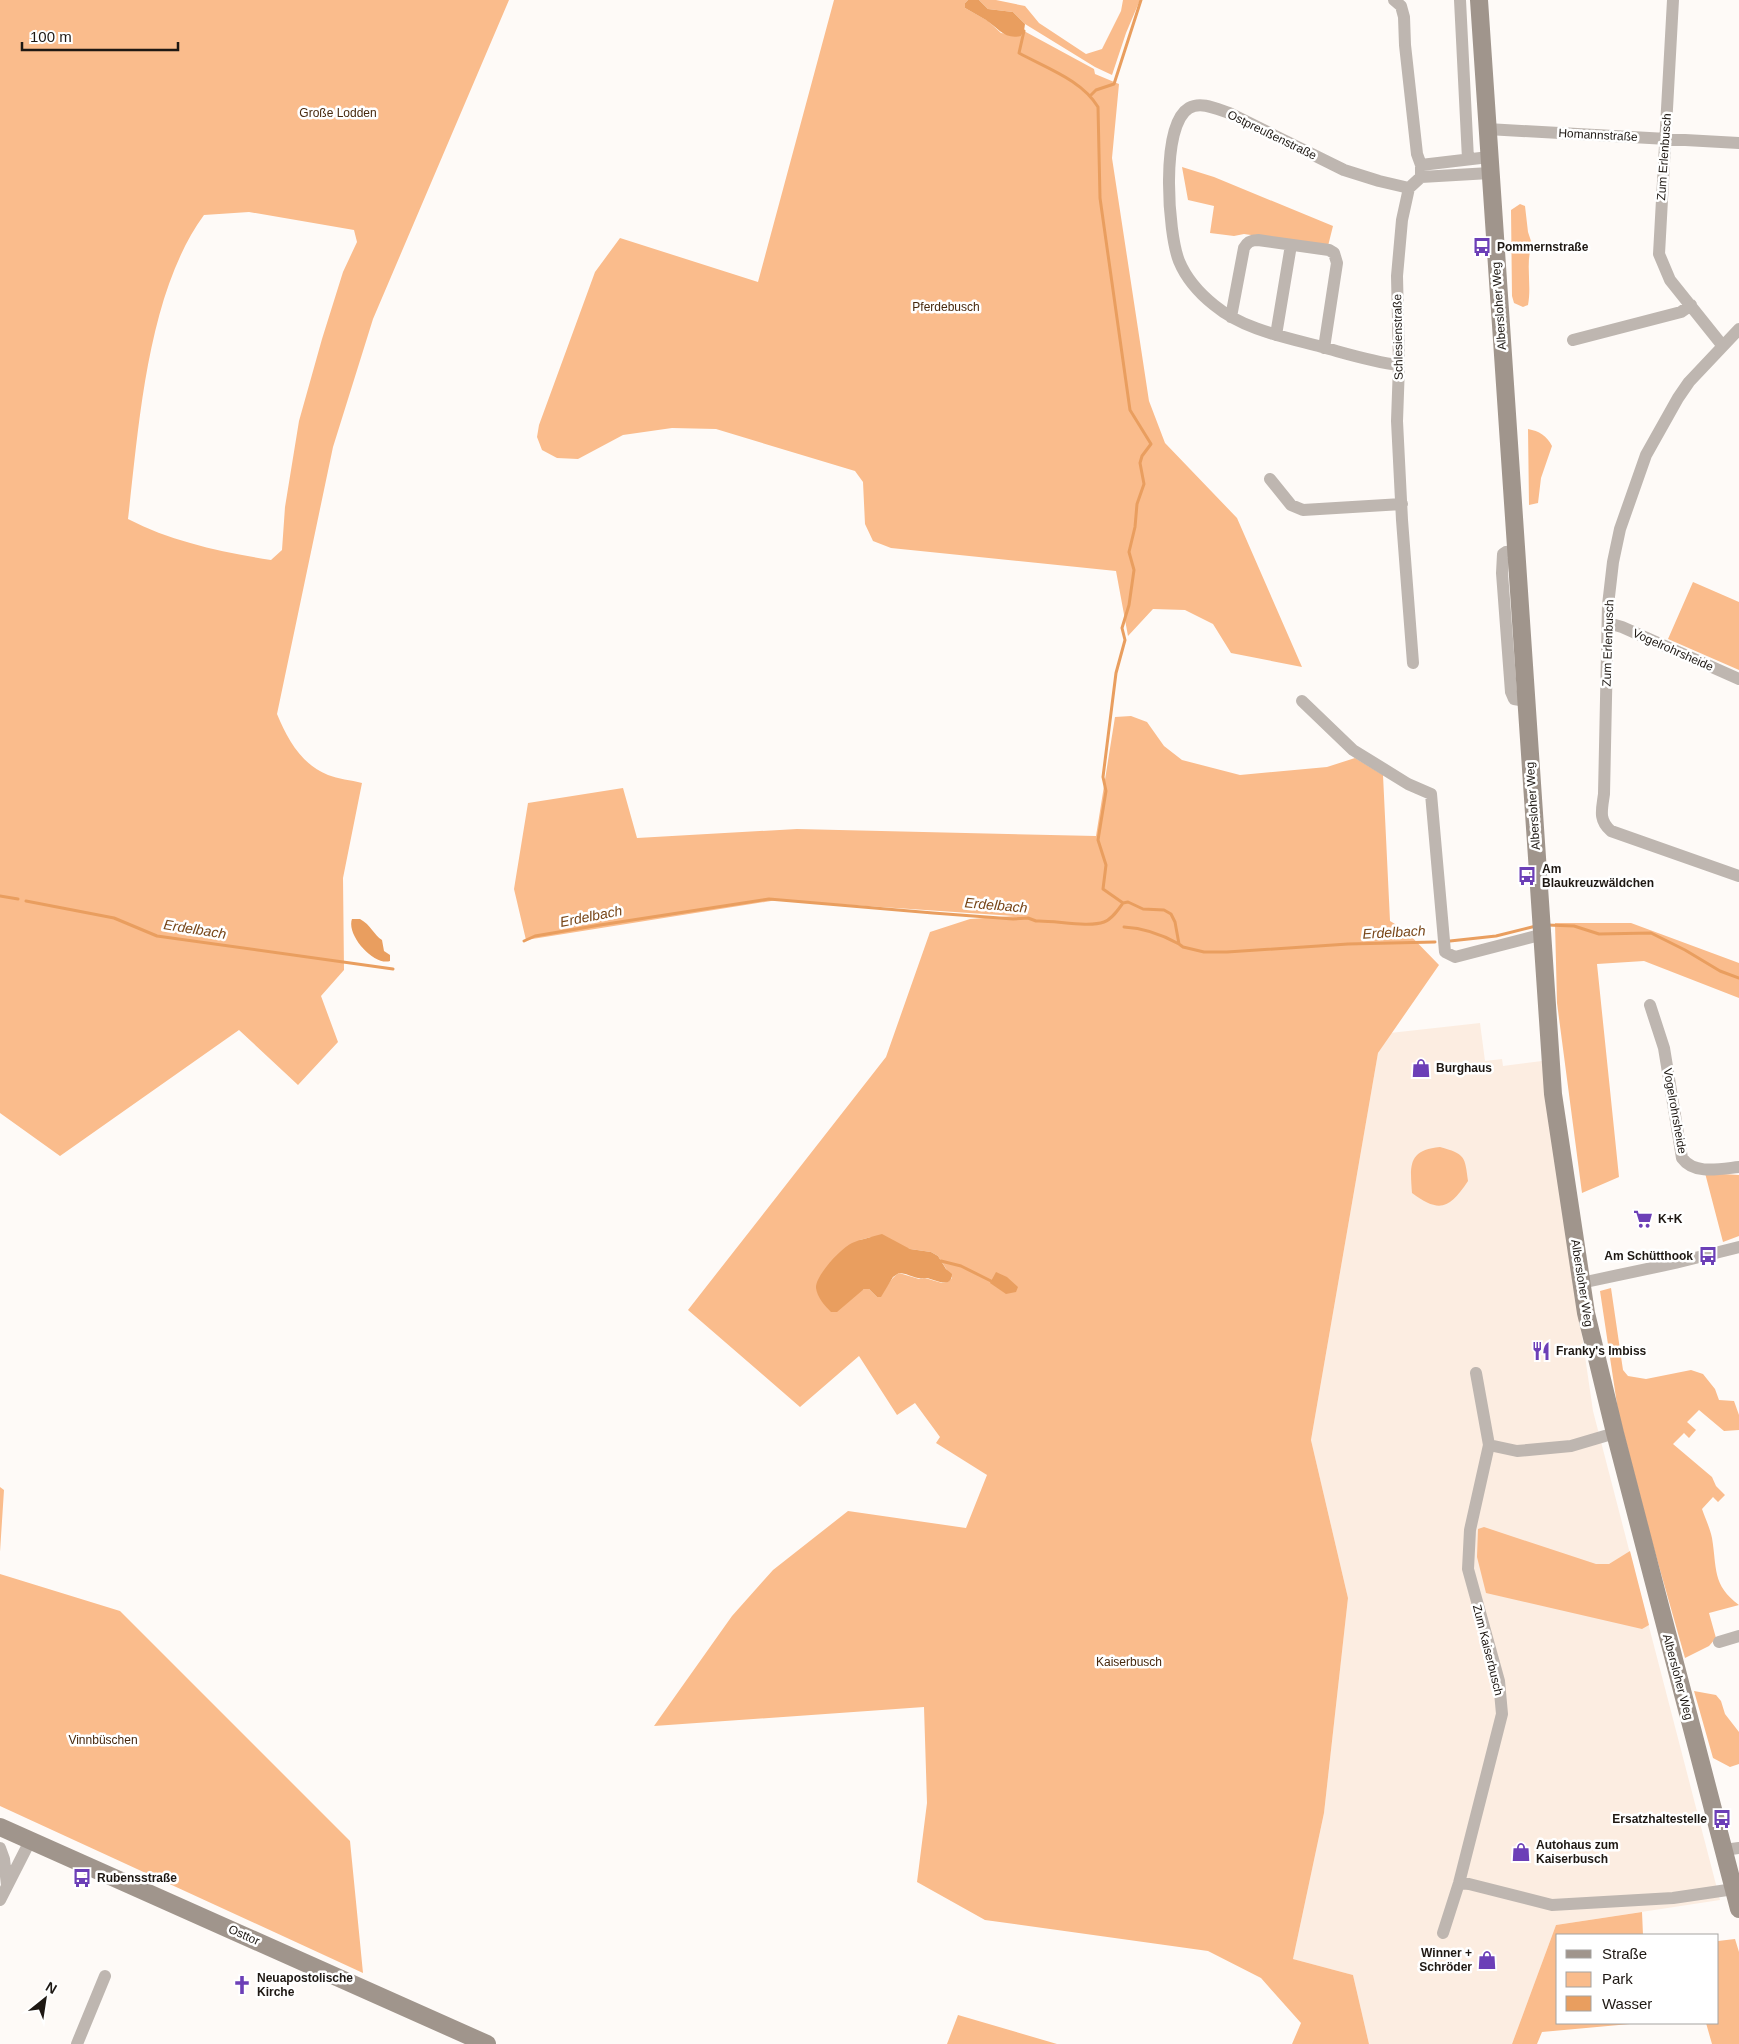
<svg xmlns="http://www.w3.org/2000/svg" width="1739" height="2044" font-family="Arial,sans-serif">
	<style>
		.built { fill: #fcede1 }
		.green { fill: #fabc8c; fill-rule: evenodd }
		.water { fill: #e99e5f }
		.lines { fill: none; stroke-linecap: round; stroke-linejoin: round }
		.stream { stroke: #e99e5f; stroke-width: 3 }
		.minor { stroke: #beb6b0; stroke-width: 12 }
		.secondary { stroke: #a0958c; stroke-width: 18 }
		.labels { text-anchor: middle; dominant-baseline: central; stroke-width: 5; stroke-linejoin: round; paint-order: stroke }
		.park-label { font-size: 12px; fill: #47290e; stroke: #fff }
		.street-label { font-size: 12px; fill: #1e1813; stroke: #fff }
		.poi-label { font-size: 12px; font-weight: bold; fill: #1e1813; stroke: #fff; text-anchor: start }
		.water-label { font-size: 14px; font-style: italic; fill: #784618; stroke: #fff }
	</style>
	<rect width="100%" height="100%" fill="#fefaf7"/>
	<path class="built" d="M 1480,1023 L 1485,1061 L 1502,1059 L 1503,1066 L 1542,1061 L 1593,1411 L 1720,1900 L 1556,1925 L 1512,2044 L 1369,2044 L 1353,1975 L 1293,1959 L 1324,1813 L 1348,1598 L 1311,1440 L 1378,1053 L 1390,1033 Z"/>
	<path class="green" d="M 0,0 L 509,0 L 373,319 L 333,447 L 277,714 C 288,740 301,764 328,775 C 338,779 351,780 362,783 L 343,878 L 344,970 L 321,996 L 338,1042 L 298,1085 L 239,1030 L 60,1156 L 0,1113 ZM 249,212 L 354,230 L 357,242 L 343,272 L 322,339 L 299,421 L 285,507 L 282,550 L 271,560 C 222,552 172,542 128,519 C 139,425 147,293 204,215 Z
		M 834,0 L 968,0 L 965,3 L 965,8 L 988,21 L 1001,33 L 1021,36 L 1024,31 L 1094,69 L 1095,74 L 1119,84 L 1112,158 L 1149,401 L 1165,443 L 1237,518 L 1302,667 L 1231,653 L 1213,624 L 1185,610 L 1153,609 L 1128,636 L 1116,571 L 891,548 L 873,541 L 865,524 L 863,482 L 855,471 L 716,429 L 672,428 L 623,435 L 578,459 L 557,458 L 542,450 L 537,437 L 539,425 L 595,272 L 620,238 L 758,282 Z
		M 979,0 L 996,0 L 1025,6 L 1039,23 L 1086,54 L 1102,49 L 1121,11 L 1123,0 L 1140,0 L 1126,33 L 1112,75 L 1095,67 L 1025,24 L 1013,12 L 988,9 Z
		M 1182,167 L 1214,177 L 1333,226 L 1328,246 L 1244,234 L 1234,236 L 1210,233 L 1214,206 L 1188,200 Z
		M 1520,204 L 1525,206 L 1528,232 L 1532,244 C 1525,264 1532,284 1528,305 L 1523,307 L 1514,303 L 1512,296 L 1511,210 Z
		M 1528,429 C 1539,431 1547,436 1552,446 L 1541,478 L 1538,503 L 1529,505 Z
		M 1693,582 L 1739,602 L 1739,670 L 1668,639 Z
		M 1131,716 L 1147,722 L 1164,746 L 1182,760 L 1240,775 L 1327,767 L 1355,758 L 1383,775 L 1390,921 L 1405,930 L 1439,965 L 1378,1053 L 1311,1440 L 1348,1598 L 1324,1813 L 1293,1959 L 1353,1975 L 1369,2044 L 1292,2044 L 1301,2023 L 1261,1978 L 1208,1951 L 985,1920 L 917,1882 L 927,1803 L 924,1707 L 654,1726 L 732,1616 L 773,1570 L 848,1511 L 966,1528 L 987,1475 L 936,1443 L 940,1437 L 915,1403 L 897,1415 L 859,1356 L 800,1407 L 688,1310 L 886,1057 L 930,932 L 970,919 L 1014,916 L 777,900 L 526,940 L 514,889 L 528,803 L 623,788 L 637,838 L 797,829 L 1096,836 L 1115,717 ZM 871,1237 L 910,1249 L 931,1252 L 938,1256 L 952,1278 L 948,1282 L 942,1283 L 925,1278 L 919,1279 L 899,1273 C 890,1278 887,1289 877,1297 L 869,1289 L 864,1289 L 859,1292 L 860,1240 Z
		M 1555,923 L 1631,923 L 1739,963 L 1739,998 L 1644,961 L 1597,964 L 1619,1177 L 1582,1193 L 1557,1003 Z
		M 1440,1147 C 1465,1154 1465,1156 1468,1181 C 1450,1208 1440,1214 1412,1193 C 1410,1165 1408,1150 1440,1147 Z
		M 1705,1173 L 1739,1175 L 1739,1236 L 1723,1242 Z
		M 1611,1288 L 1623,1370 L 1628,1376 L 1646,1379 L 1691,1370 L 1703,1374 L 1715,1389 L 1719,1400 L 1734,1401 L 1739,1415 L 1739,1430 L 1724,1431 L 1699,1410 L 1687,1422 L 1696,1430 L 1689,1438 L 1684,1433 L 1673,1444 L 1712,1477 L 1716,1486 L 1725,1495 L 1718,1502 L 1713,1497 L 1702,1509 C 1705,1518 1710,1528 1712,1538 C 1717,1568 1712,1585 1739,1605 L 1709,1613 L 1716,1638 L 1709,1646 L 1685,1658 L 1651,1538 L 1618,1411 L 1600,1291 Z
		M 0,1487 L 4,1490 L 0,1552 Z
		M 1484,1527 L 1596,1564 L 1609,1564 L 1630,1551 L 1649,1625 L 1642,1629 L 1486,1593 L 1477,1557 L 1478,1529 Z
		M 0,1574 L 120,1611 L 350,1841 L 363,1973 L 0,1806 Z
		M 1694,1691 L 1716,1695 L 1721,1701 L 1725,1714 L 1739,1732 L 1739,1764 L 1730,1767 L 1713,1758 Z
		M 1642,1912 L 1643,1935 L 1558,1935 L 1558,2023 L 1641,2023 L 1542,2032 L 1537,2044 L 1512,2044 L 1556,1925 Z
		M 1735,1939 L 1739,1952 L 1739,2044 L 1712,2044 L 1706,2023 L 1718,2023 L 1718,1941 Z
		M 958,2015 L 1057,2044 L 947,2044 Z"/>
	<path class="water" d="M 968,0 L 979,0 L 988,9 L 1013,12 L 1025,24 L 1024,31 L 1021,36 C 1005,40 998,28 986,20 C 979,16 972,12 965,8 L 965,3 Z
		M 352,919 L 360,919 C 371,925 374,935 382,940 L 384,951 L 390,955 L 390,961 C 374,966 346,935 352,919 Z
		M 882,1234 L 910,1249 L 931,1252 L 938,1256 L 946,1269 L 952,1274 C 951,1290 935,1279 926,1278 C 924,1278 921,1279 918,1278 C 912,1277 906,1273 899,1273 L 893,1277 L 881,1297 L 877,1297 L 869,1289 L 864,1289 L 837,1312 L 831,1312 C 825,1306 817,1297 816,1288 C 815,1276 841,1248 852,1243 C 861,1239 872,1237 882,1234 Z
		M 996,1272 L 1007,1277 L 1018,1287 L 1016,1292 L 1006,1294 L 990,1283 Z"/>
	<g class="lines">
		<path class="stream" d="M 1024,31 L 1019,53 C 1046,68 1082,80 1098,107 L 1100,198 L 1130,410 L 1151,444 L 1142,456 L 1140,463 L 1144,484 L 1137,504 L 1135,527 L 1129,552 L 1134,570 L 1129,605 L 1122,628 L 1125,640 L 1116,673 L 1103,777 L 1106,791 L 1098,840 L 1106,865 L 1103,889 L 1123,903
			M 1091,95 L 1096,90 L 1114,84 L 1141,0
			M 0,896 L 18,899
			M 26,901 L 114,918 L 157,936 L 393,969
			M 1547,925 L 1574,926 L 1599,934 L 1651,933 L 1685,950 L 1720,971 L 1739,978
			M 1124,927 C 1145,928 1161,934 1179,944
			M 524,941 L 535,936 L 600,925 L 769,899 L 933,913 L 1013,919 L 1028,918 L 1036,921 C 1054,920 1088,928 1104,922 C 1112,919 1118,910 1123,903 L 1128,902 L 1143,909 L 1164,910 L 1171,914 L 1175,922 L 1179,944 L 1183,947 L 1204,952 L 1227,952 L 1348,944 L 1435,942
			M 1450,941 L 1496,936 L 1536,926
			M 941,1261 L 961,1266 L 991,1281"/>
		<path class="minor" d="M 1394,0 L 1401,6 L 1404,17 L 1405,45 L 1417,154 L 1421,165 L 1421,177 L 1409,188 L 1402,220 L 1397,276 L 1399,365 L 1397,421 L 1402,520 L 1413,663
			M 1460,0 L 1468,159
			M 1673,0 L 1659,254 L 1670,280 L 1722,345
			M 1487,129 L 1739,143
			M 1421,165 L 1489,157
			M 1421,177 L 1490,173
			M 1231,317 L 1244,248 C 1247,242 1251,240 1258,240 L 1329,250 L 1334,253 L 1337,263 L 1324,348
			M 1739,329 L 1689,382 L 1678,398 L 1646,455 L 1620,529 L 1613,562 L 1608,605 L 1604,794 C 1602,809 1598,820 1611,831 L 1739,876
			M 1276,335 L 1291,245
			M 1573,340 L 1681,312 L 1691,305
			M 1399,365 C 1373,362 1348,354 1322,347 C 1285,337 1244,330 1214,305 C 1199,293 1186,278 1179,261 C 1168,233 1160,125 1189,108 C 1201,101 1217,109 1229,113 L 1344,170 L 1379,181 L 1409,188
			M 1270,479 L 1291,505 L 1303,510 L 1402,504
			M 1516,551 L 1506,552 L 1503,554 L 1502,573 L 1511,692 L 1514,699 L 1526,701
			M 1608,623 L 1622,627 L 1739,679
			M 1302,701 L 1353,750 L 1408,784 L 1431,794 L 1445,952 L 1455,957 L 1536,936 L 1542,936
			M 1650,1005 L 1664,1048 L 1682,1158 C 1694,1175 1720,1169 1739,1167
			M 1581,1283 L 1675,1263 L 1739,1247
			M 1476,1373 L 1489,1445 L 1517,1451 L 1571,1446 L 1615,1433
			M 1719,1642 L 1739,1636
			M 0,1848 L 4,1859 L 7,1885
			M 1724,1850 L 1739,1848
			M 1459,1883 L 1469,1884 L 1552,1905 L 1673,1898 L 1734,1889
			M 0,1900 L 30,1841
			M 1443,1933 L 1459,1883 L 1502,1714 L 1499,1681 L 1468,1569 L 1470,1530 L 1489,1445
			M 77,2044 L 105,1976"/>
		<path class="secondary" d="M 1479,0 L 1553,1094 L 1586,1313 L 1615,1433 L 1739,1909
			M 0,1827 L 487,2044"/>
	</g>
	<defs>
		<g id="bus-bare" transform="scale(1.5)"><path d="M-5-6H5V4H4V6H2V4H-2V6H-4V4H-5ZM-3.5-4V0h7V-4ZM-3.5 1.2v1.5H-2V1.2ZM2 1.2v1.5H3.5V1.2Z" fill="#6c3fb7" stroke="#fff" stroke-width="2.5" paint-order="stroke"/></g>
		<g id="shop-bare" transform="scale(1.5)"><path d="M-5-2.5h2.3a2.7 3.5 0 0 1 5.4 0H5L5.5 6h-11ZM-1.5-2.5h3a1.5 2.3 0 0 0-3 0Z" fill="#6c3fb7" stroke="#fff" stroke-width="2.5" paint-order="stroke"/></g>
		<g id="supermarket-bare" transform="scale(1.5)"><path d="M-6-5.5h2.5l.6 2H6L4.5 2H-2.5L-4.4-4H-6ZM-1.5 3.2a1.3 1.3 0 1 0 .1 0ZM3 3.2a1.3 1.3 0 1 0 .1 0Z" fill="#6c3fb7" stroke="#fff" stroke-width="2.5" paint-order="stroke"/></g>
		<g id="restaurant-bare" transform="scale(1.5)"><path d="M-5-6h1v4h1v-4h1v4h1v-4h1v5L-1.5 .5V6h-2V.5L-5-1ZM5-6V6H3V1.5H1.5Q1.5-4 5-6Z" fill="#6c3fb7" stroke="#fff" stroke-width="2.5" paint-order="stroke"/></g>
		<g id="church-bare" transform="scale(1.5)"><path d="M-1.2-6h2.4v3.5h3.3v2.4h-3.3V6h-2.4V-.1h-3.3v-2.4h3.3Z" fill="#6c3fb7" stroke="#fff" stroke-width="2.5" paint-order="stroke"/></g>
	</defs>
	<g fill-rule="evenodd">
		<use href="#bus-bare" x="1482" y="247"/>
		<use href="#bus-bare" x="1527" y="876"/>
		<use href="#shop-bare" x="1421" y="1068"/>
		<use href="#supermarket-bare" x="1643" y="1219"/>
		<use href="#bus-bare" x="1708" y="1256"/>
		<use href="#restaurant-bare" x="1541" y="1351"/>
		<use href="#bus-bare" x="1722" y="1819"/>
		<use href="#shop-bare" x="1521" y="1852"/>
		<use href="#bus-bare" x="82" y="1878"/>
		<use href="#shop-bare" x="1487" y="1960"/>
		<use href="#church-bare" x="242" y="1985"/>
	</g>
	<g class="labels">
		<g class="park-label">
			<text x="338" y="113">Große Lodden</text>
			<text x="946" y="307">Pferdebusch</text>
			<text x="1129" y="1662">Kaiserbusch</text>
			<text x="103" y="1740">Vinnbüschen</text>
		</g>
		<g class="street-label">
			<text transform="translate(1272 135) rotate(26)">Ostpreußenstraße</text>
			<text transform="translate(1598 135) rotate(3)">Homannstraße</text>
			<text transform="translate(1664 157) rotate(-86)">Zum Erlenbusch</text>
			<text transform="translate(1499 306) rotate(-94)">Albersloher Weg</text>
			<text transform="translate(1398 337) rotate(-91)">Schlesienstraße</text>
			<text transform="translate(1608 643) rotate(-88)">Zum Erlenbusch</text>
			<text transform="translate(1673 650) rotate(24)">Vogelrohrsheide</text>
			<text transform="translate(1533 806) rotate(-94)">Albersloher Weg</text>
			<text transform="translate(1675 1111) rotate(80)">Vogelrohrsheide</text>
			<text transform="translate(1582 1283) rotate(81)">Albersloher Weg</text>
			<text transform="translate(1488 1650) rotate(76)">Zum Kaiserbusch</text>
			<text transform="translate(1678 1677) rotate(75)">Albersloher Weg</text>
			<text transform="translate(244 1935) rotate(24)">Osttor</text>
		</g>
		<g class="poi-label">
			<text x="1497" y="247">Pommernstraße</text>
			<text x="1542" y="869">Am<tspan x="1542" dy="14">Blaukreuzwäldchen</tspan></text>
			<text x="1436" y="1068">Burghaus</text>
			<text x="1658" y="1219">K+K</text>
			<text x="1693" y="1256" text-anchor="end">Am Schütthook</text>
			<text x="1556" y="1351">Franky's Imbiss</text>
			<text x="1707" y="1819" text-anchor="end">Ersatzhaltestelle</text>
			<text x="1536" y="1845">Autohaus zum<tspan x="1536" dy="14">Kaiserbusch</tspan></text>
			<text x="97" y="1878">Rubensstraße</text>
			<text x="1472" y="1953" text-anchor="end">Winner +<tspan x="1472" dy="14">Schröder</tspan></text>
			<text x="257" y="1978">Neuapostolische<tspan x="257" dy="14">Kirche</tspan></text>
		</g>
		<g class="water-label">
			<text transform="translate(996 905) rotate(5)">Erdelbach</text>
			<text transform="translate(591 916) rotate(-11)">Erdelbach</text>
			<text transform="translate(195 929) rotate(9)">Erdelbach</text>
			<text transform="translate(1394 932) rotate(-3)">Erdelbach</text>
		</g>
	</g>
	<rect x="1556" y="1934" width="162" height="90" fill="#ffffff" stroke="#a5a3a1"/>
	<rect x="1566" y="1950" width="25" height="8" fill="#a0958c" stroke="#a5a3a1"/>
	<text x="1602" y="1959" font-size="15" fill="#1e1813">Straße</text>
	<rect x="1566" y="1972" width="25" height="15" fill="#fabc8c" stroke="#a5a3a1"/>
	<text x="1602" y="1984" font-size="15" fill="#1e1813">Park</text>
	<rect x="1566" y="1996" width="25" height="15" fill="#e99e5f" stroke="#a5a3a1"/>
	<text x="1602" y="2009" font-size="15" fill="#1e1813">Wasser</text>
	<g transform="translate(45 1999) rotate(30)" stroke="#ffffff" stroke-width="4" paint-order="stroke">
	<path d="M0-4L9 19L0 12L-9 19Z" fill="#1e1813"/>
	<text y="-8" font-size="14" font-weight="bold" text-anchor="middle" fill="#1e1813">N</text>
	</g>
	<path d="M22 42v8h156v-8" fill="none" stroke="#1e1813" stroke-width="2.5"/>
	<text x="30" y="42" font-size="15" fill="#1e1813" stroke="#ffffff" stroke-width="4" paint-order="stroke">100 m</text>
</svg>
